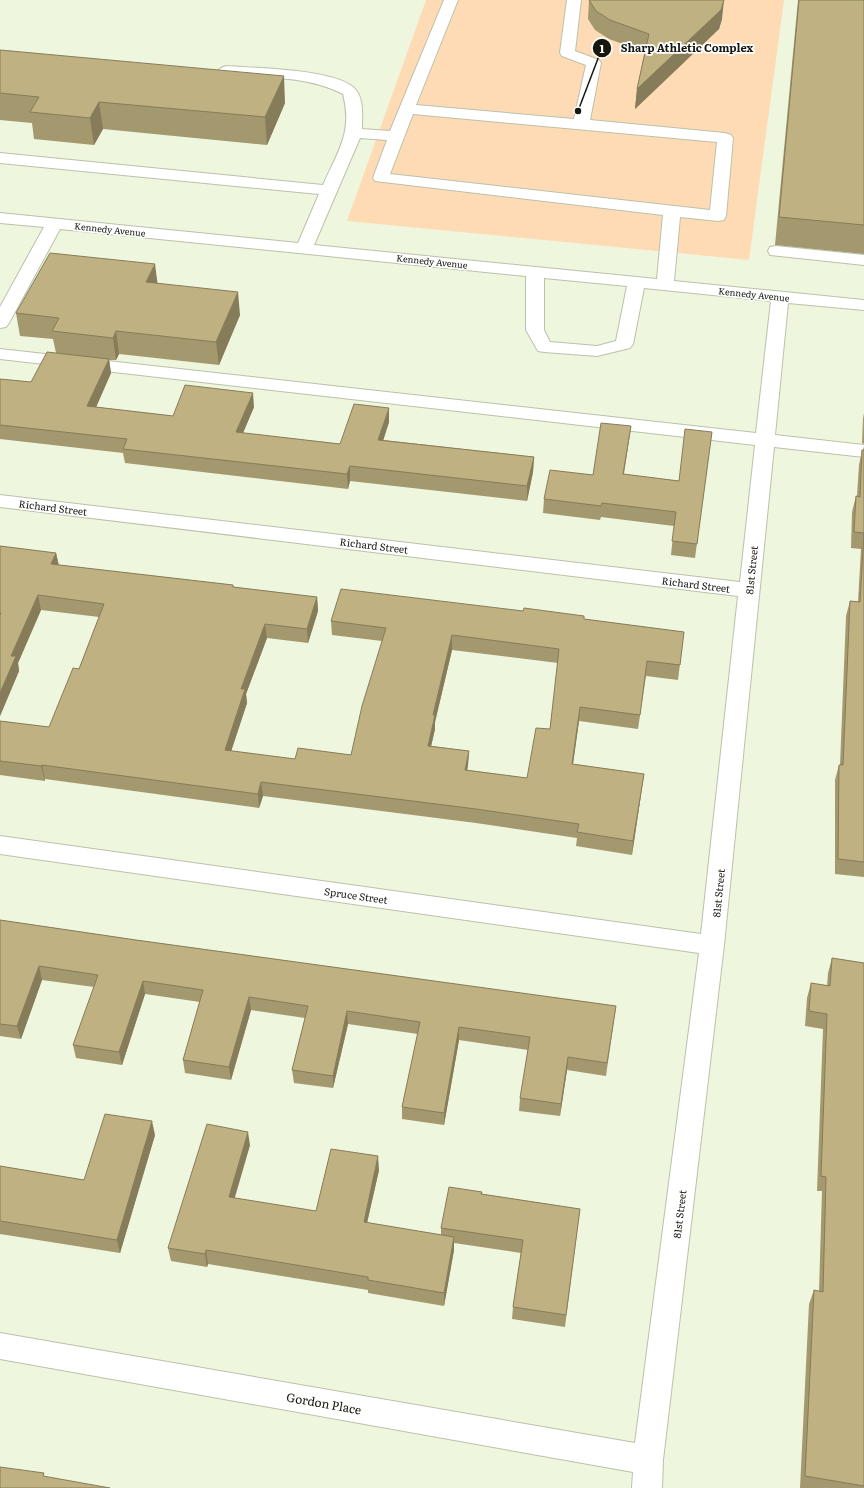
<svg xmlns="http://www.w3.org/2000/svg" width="864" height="1488" font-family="Literata,serif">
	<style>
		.green { fill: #ffdbb5 }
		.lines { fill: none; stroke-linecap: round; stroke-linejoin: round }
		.minor-casing { stroke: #bbc1aa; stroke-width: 2 }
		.minor { fill: #fff; fill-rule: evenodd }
		.wall { fill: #a4986f; fill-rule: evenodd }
		.shaded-wall { fill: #867c5a }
		.building { fill: #bfb181; stroke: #867c5a; fill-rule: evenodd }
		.labels { text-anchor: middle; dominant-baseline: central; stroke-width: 3.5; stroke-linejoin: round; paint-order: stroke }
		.far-street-label { font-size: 9px; fill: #161810; stroke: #fff }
		.street-label { font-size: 10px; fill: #161810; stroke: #fff }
		.near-street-label { font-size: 12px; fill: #161810; stroke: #fff }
		.leader { fill: none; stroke: #161810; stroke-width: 1.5 }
		.callout-dot { fill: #161810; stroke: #fff; stroke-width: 1.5 }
		.mark-label { font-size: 12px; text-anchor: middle; font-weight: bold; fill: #fff }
		.callout-label { font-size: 11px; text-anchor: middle; font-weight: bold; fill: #161810; stroke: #fff; stroke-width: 3.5; stroke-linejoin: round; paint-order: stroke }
	</style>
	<rect width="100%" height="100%" fill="#eff6de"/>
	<path class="green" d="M 426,0 L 784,0 L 749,260 L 347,221 Z"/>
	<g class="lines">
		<g class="minor-casing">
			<path id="minor" d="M 444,0 L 458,0 L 416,105 L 574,119 L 586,65 L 562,56 L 560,53 L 567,0 L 581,0 L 575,51 L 599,60 L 601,63 L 590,120 L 725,133 L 731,135 L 733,138 L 726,216 L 724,220 L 718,221 L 680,217 L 674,281 L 864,300 L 864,310 L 788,303 L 775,435 L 864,445 L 864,457 L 774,447 L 724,945 L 663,1460 L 662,1488 L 632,1488 L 633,1472 L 0,1359 L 0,1333 L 635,1443 L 699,953 L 0,854 L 0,836 L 701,934 L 738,596 L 0,507 L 0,495 L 740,582 L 755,445 L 0,359 L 0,349 L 756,433 L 771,301 L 644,288 L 633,344 L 630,348 L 597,356 L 544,352 L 538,351 L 526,330 L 526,276 L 60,229 L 9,323 L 6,327 L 0,328 L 0,307 L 44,227 L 0,223 L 0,213 L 298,243 L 319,194 L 0,163 L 0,153 L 323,185 C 338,151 353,132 343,94 C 307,75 265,78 226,76 L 221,74 L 218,71 L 221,68 L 226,66 C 253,68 340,69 356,90 C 364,100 362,117 362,129 L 390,131 ZM 413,114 L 717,142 L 710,210 L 390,174 ZM 360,138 L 387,140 L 373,178 L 375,181 L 663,215 L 657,279 L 314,245 ZM 544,278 L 627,286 L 616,341 L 597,346 L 550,342 L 544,330 Z
				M 776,246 L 864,255 L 864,265 L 770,255 L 768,251 L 770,247 Z"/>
		</g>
		<use href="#minor" class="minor"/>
	</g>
	<path class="wall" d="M 589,0 L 722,19 L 719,29 L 635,109 L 637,89 L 645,52 L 609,39 L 595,30 L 588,19 Z
		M 798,0 L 864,0 L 864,254 L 775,245 Z
		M 0,50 L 285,103 L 267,145 L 103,129 L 94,145 L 34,139 L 32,123 L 0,120 Z
		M 157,283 L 240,315 L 219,365 L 119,354 L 116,360 L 109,360 L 111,373 L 96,407 L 173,416 L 254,407 L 243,433 L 340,444 L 389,422 L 383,440 L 534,457 L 533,472 L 527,501 L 350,481 L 348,489 L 125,463 L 123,453 L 0,439 L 0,379 L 31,382 L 56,353 L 53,339 L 20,336 L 16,313 Z
		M 864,413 L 864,444 L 862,443 L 863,418 Z
		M 631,426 L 629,440 L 624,474 L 679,481 L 712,432 L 695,558 L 671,555 L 674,526 L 601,517 L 600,520 L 543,513 L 544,499 L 593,475 Z
		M 864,446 L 864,877 L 835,874 L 835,780 L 839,765 L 840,765 L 846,616 L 850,601 L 858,602 L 861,549 L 851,548 L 852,512 L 856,496 L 857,496 L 859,465 L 862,450 L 863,450 Z
		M 0,546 L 56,553 L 59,565 L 233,585 L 234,587 L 317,597 L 318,611 L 308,643 L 267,638 L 246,694 L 247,703 L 231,751 L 295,759 L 351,755 L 382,641 L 332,635 L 331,621 L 584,619 L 684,632 L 678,680 L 646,676 L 638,729 L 579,721 L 573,764 L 644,774 L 632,855 L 576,846 L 577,838 L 476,823 L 263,796 L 259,808 L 45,779 L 45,781 L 0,775 L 0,721 L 49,727 L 79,669 L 99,617 L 41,610 L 18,663 L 19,671 L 0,716 ZM 452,650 L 558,663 L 550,729 L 527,778 L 467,770 L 468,765 L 469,751 L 431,746 L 435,729 L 435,722 Z
		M 0,920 L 136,940 L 616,1006 L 606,1076 L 567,1070 L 560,1116 L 519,1111 L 520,1098 L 528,1050 L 459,1040 L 444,1125 L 402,1119 L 402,1107 L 418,1034 L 348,1024 L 333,1088 L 294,1083 L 292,1070 L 305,1018 L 251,1010 L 231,1080 L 185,1073 L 183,1060 L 200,1002 L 145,994 L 122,1065 L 76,1058 L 73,1045 L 94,987 L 42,980 L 21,1039 L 0,1036 Z
		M 832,958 L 864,963 L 864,1488 L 800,1488 L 809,1304 L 814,1290 L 819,1291 L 822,1191 L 817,1191 L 823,1029 L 805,1026 L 807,998 L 811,983 L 827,986 L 828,973 Z
		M 155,1135 L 120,1253 L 0,1234 L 0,1166 L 84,1180 Z
		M 250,1145 L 234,1198 L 316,1211 L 379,1170 L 367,1223 L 441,1235 L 441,1228 L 482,1192 L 482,1194 L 580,1209 L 565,1327 L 512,1319 L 513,1307 L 521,1253 L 454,1243 L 454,1250 L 444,1306 L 368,1293 L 368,1290 L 208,1264 L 207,1267 L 171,1261 L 168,1248 Z"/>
	<path class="shaded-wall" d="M 724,0 L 722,19 L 719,29 L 635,109 L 637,89 Z
		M 284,76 L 285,103 L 267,145 L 265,117 Z
		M 99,102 L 103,129 L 94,145 L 90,118 Z
		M 155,264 L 158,287 L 146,282 Z
		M 238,292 L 240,315 L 219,365 L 216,342 Z
		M 116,331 L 119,354 L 116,360 L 113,338 Z
		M 109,359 L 111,373 L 90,421 L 87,406 Z
		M 253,393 L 254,407 L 237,447 L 236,432 Z
		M 389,408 L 389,422 L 379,454 L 378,440 Z
		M 631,426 L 629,440 L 621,488 L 623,474 Z
		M 534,457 L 533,472 L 527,501 L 527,486 Z
		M 350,466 L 350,481 L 348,489 L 347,474 Z
		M 56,553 L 59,567 L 51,564 Z
		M 38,595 L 41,610 L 18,663 L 19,671 L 0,716 L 0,693 L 11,656 Z
		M 317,597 L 318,611 L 308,643 L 307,629 Z
		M 265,624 L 267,638 L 246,694 L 247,703 L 227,764 L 225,750 L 241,689 Z
		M 452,635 L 452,650 L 435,722 L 435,729 L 428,760 L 428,746 L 433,715 Z
		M 580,707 L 579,721 L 571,778 L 572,764 Z
		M 469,751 L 468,765 L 465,784 L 465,770 Z
		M 42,765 L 45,779 L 45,781 L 41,766 Z
		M 644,774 L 642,788 L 632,855 L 633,841 Z
		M 261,782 L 263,796 L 259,808 L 258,794 Z
		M 39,966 L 42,980 L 21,1039 L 17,1026 Z
		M 143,981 L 145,994 L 122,1065 L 119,1052 Z
		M 249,997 L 251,1010 L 231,1080 L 229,1067 Z
		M 347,1011 L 348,1024 L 333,1088 L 333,1076 Z
		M 459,1027 L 459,1040 L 444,1125 L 444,1113 Z
		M 568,1057 L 567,1070 L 560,1116 L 561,1104 Z
		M 152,1121 L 155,1135 L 120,1253 L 117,1240 Z
		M 248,1132 L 250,1145 L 231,1211 L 229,1197 Z
		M 378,1156 L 379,1170 L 364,1236 L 364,1222 Z
		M 454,1237 L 454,1250 L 444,1306 L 444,1293 Z
		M 206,1250 L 208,1264 L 207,1267 L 205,1254 Z"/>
	<path class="building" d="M 589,0 L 724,0 L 721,10 L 637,89 L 649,34 L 610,20 L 596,11 Z
		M 799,0 L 864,0 L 864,225 L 779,217 Z
		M 0,50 L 284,76 L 265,117 L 99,102 L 90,118 L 30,112 L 39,97 L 0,93 Z
		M 50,253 L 155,264 L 146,282 L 238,292 L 216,342 L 116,331 L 113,338 L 52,331 L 59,318 L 16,313 Z
		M 47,352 L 109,359 L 87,406 L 173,416 L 185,385 L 253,393 L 236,432 L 340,444 L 354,404 L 389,408 L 378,440 L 534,457 L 527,486 L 350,466 L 347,474 L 123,449 L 127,439 L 0,425 L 0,379 L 31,382 Z
		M 601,423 L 631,426 L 623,474 L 679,481 L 685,429 L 712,432 L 697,544 L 672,541 L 676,512 L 602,503 L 601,506 L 544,499 L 550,470 L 593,475 Z
		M 862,450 L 864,450 L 864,533 L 854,532 L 856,496 L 860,497 Z
		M 864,533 L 864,862 L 838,859 L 839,765 L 843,765 L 850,601 L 860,602 Z
		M 0,546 L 56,553 L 51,564 L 233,585 L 233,587 L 317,597 L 307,629 L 265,624 L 241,689 L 245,689 L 225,750 L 295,759 L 298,748 L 351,755 L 362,706 L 386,628 L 331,621 L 341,589 L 523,611 L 524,608 L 584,616 L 584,619 L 684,632 L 680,665 L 647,661 L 640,715 L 580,707 L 572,764 L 644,774 L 633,841 L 577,832 L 579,824 L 476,809 L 261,782 L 258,794 L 42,765 L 41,766 L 0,761 L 0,721 L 49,727 L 73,668 L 79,669 L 104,604 L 38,595 L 11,656 L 16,656 L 0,693 L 0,615 L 1,613 L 0,613 ZM 452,635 L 559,649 L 550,729 L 536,728 L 527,778 L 465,770 L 469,751 L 428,746 L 435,715 L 433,715 Z
		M 0,920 L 136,940 L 616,1006 L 607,1063 L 568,1057 L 561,1104 L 520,1098 L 530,1037 L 459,1027 L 444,1113 L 402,1107 L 420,1022 L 347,1011 L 333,1076 L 292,1070 L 308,1006 L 249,997 L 229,1067 L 183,1060 L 203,990 L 143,981 L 119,1052 L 73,1045 L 98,975 L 39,966 L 17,1026 L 0,1024 Z
		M 832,958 L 864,963 L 864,1486 L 805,1476 L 814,1290 L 823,1292 L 826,1177 L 821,1176 L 827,1014 L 809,1011 L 811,983 L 830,986 Z
		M 105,1114 L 152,1121 L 117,1240 L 0,1221 L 0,1166 L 84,1180 Z
		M 207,1124 L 248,1132 L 229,1197 L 316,1211 L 331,1149 L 378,1156 L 364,1222 L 454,1237 L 444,1293 L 368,1280 L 368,1277 L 206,1250 L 205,1254 L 168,1248 Z
		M 449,1187 L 482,1192 L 481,1194 L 580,1209 L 566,1315 L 513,1307 L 523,1240 L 441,1228 Z
		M 0,1467 L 44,1473 L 43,1476 L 110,1488 L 0,1488 Z"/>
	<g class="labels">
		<g class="far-street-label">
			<text transform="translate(110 229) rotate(6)">Kennedy Avenue</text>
			<text transform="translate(432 261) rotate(6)">Kennedy Avenue</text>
			<text transform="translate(754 294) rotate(6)">Kennedy Avenue</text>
		</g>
		<g class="street-label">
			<text transform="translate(53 507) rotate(7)">Richard Street</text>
			<text transform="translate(374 545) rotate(7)">Richard Street</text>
			<text transform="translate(751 570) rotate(-84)">81st Street</text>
			<text transform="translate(696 584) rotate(7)">Richard Street</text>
			<text transform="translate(718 893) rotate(-84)">81st Street</text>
			<text transform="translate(356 895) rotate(8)">Spruce Street</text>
			<text transform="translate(679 1214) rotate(-83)">81st Street</text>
		</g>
		<g class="near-street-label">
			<text transform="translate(324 1403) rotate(10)">Gordon Place</text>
		</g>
	</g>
	<path class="leader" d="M578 111L602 48"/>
	<g class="callout-dot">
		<circle cx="578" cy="111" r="4"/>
		<circle cx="602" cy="48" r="10"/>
	</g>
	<g class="mark-label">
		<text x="602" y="53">1</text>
	</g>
	<g class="callout-label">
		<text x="687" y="52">Sharp Athletic Complex</text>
	</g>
</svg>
